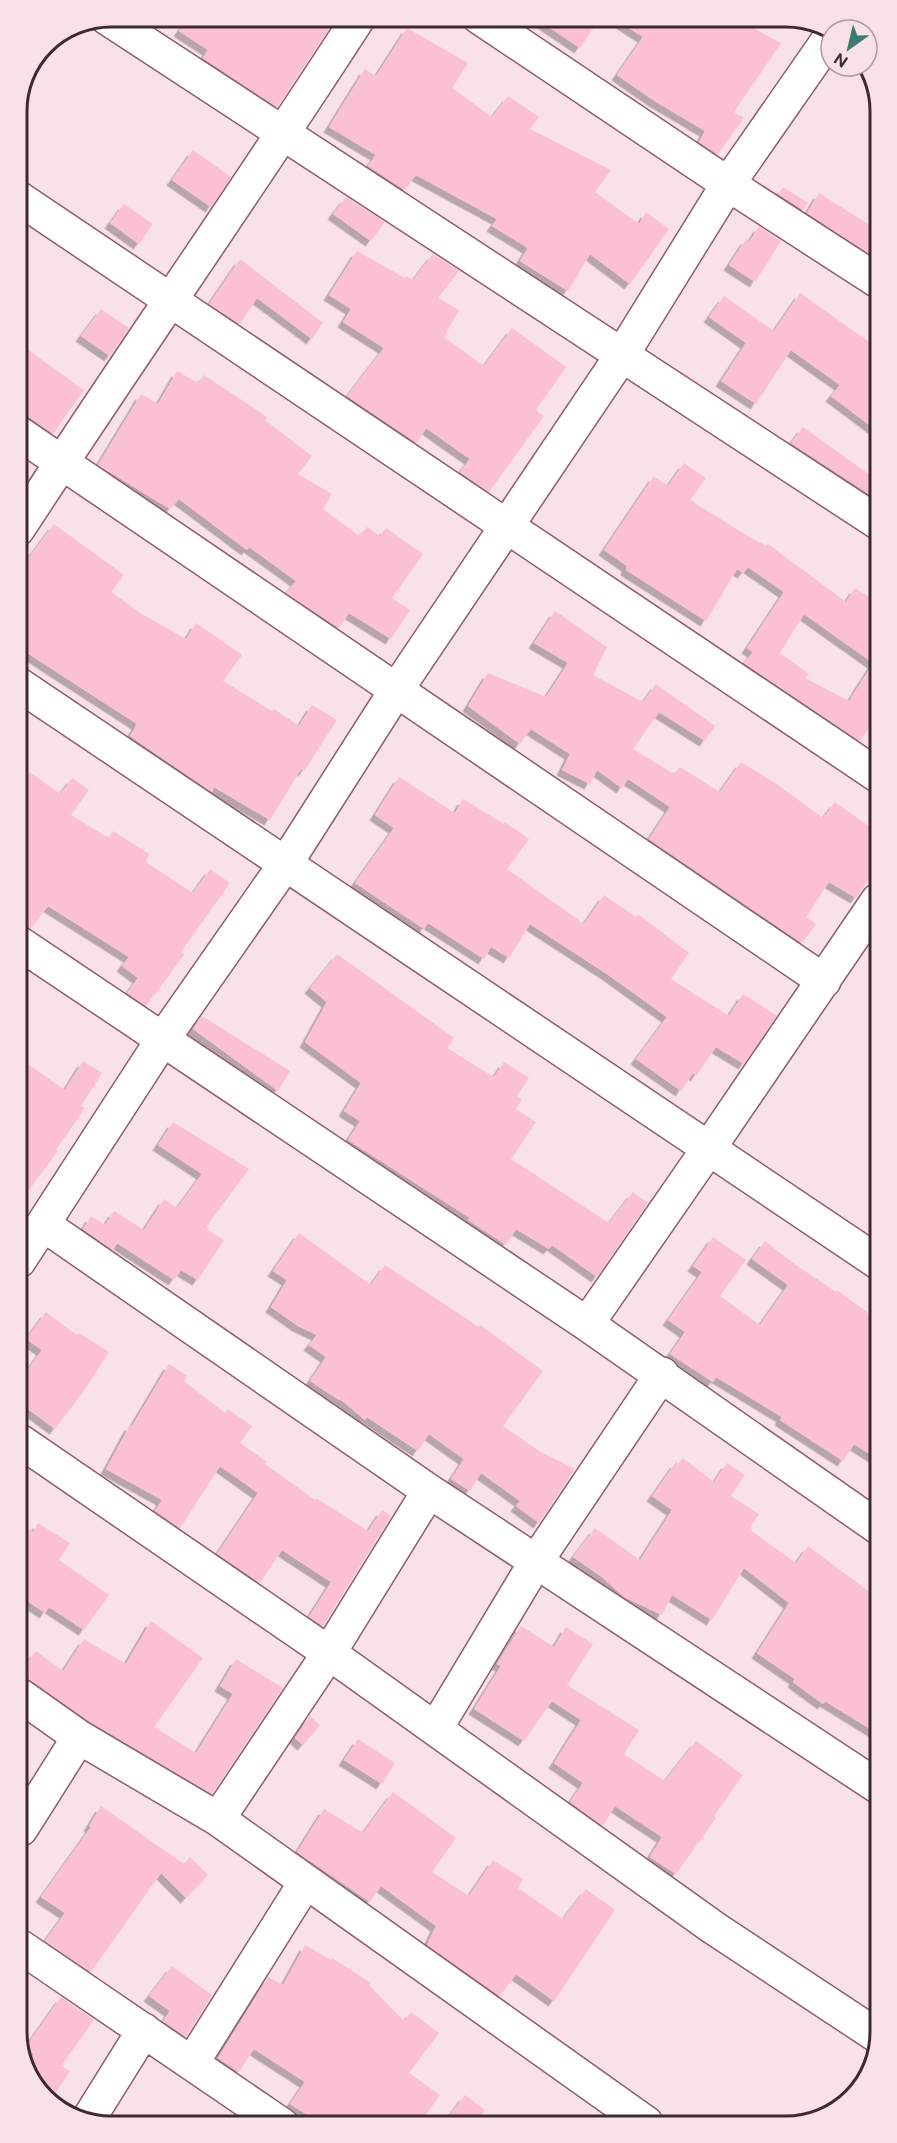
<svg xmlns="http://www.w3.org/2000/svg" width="897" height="2143" font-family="'Public Sans',sans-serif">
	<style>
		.building { fill: #fbc1d3; fill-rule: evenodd; filter: url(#shadow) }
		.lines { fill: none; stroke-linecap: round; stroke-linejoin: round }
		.minor-casing { stroke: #8f5c6d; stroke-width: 36 }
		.minor { stroke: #fff; stroke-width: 33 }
		.rim { fill: none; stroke: #402a31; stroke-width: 3 }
	</style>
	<defs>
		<filter id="shadow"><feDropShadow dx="-5.5" dy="5.5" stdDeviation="0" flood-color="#0004"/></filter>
	</defs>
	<rect width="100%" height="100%" fill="#f9e1e8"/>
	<path class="building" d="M 189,17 L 337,17 L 277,107 L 203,58 L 208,50 L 179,31 Z
		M 534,17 L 601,17 L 580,48 Z
		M 612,17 L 733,17 L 781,43 L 734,112 L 744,118 L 718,154 L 723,158 L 699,142 L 705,131 L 653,100 L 617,75 L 643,37 Z
		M 407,28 L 468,63 L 452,88 L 492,117 L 508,96 L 539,117 L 530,129 L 611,170 L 595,192 L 639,224 L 646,212 L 669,229 L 630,284 L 590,254 L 568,291 L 520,261 L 528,248 L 492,226 L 497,219 L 416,175 L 405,190 L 368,166 L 376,155 L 329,127 L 365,69 L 376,76 Z
		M 193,150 L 231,177 L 211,207 L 172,180 Z
		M 783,187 L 808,203 L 803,210 L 778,194 Z
		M 819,193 L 876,229 L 876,258 L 807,213 Z
		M 346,197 L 385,222 L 371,241 L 333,214 Z
		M 124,204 L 153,224 L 139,244 L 110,223 Z
		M 759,226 L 781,241 L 755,282 L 729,265 L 746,239 L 750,241 Z
		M 357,251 L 405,278 L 407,276 L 413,280 L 433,254 L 459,271 L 438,298 L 459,310 L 444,337 L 484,366 L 512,328 L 566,367 L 536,410 L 544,416 L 489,492 L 460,472 L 470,459 L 426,428 L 417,443 L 347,396 L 384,348 L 343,322 L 351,309 L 329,295 Z
		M 240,259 L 323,323 L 312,339 L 257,298 L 240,324 L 209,304 Z
		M 800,293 L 876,347 L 876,430 L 831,396 L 840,385 L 791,350 L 756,404 L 721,381 L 746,343 L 709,317 L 724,296 L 774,331 Z
		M 101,309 L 129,328 L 110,356 L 81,336 Z
		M 17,342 L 84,390 L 53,434 L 28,416 L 17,413 Z
		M 177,371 L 198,383 L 204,375 L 267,417 L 265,420 L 312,456 L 298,474 L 332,494 L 323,509 L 359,536 L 367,527 L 380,536 L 386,528 L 423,554 L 392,598 L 410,610 L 391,639 L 349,613 L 339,628 L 286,593 L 296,581 L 249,547 L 247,550 L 179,499 L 170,509 L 98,465 L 141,394 L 158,404 Z
		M 803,427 L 877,480 L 877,499 L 791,443 Z
		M 684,463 L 706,478 L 690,500 L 746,535 L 766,546 L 768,544 L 846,602 L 855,588 L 877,602 L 877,716 L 860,741 L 744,663 L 753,652 L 747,648 L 784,592 L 748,567 L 743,573 L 737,569 L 706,621 L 626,570 L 627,566 L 604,550 L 654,476 L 668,486 ZM 804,614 L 873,663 L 849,701 L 805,678 L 809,674 L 780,653 Z
		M 54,524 L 124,575 L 111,592 L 142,614 L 186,639 L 196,623 L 242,655 L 223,681 L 272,711 L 274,709 L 299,726 L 312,705 L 337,720 L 304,771 L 301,769 L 270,820 L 214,787 L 212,792 L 130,736 L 137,724 L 18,647 L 18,572 Z
		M 555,611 L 607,647 L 593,675 L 643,702 L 656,684 L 715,726 L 705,741 L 659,712 L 633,749 L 674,774 L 680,767 L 720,792 L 741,762 L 778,785 L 823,818 L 835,802 L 877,832 L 878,866 L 856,898 L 829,882 L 806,917 L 816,924 L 802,943 L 649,839 L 670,807 L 628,779 L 622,788 L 597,770 L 590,784 L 562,770 L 570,754 L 531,729 L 520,744 L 468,706 L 488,673 L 546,697 L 568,663 L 534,643 Z
		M 30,772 L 60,794 L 72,778 L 89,790 L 71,815 L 109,838 L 113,831 L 149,854 L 146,862 L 193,893 L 210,869 L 230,883 L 181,952 L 184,955 L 146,1006 L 127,993 L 138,978 L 122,966 L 129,957 L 48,906 L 31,928 L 19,925 L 18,788 Z
		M 399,777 L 455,813 L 463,799 L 504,824 L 505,822 L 529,839 L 507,869 L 584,924 L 604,895 L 636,917 L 638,914 L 689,953 L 671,979 L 729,1016 L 743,994 L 777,1016 L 744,1064 L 716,1047 L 696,1076 L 693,1073 L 681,1091 L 636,1059 L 667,1017 L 607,974 L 530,924 L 509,958 L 491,947 L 484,959 L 428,923 L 424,929 L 355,883 L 394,828 L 375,815 Z
		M 337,954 L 454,1038 L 447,1048 L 494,1077 L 504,1062 L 529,1078 L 517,1096 L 522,1100 L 516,1109 L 536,1122 L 511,1159 L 609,1223 L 633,1192 L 648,1203 L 597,1277 L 552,1245 L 549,1249 L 516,1229 L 506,1245 L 468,1220 L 470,1218 L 348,1140 L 360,1121 L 344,1111 L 361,1083 L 305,1042 L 327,1002 L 310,988 Z
		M 202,1016 L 290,1071 L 278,1091 L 193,1029 Z
		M 19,1058 L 65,1090 L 83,1061 L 102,1073 L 81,1106 L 85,1108 L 56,1150 L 58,1151 L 19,1203 Z
		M 173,1122 L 249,1169 L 206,1227 L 209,1228 L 208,1230 L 224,1240 L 198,1280 L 181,1270 L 174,1280 L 117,1243 L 113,1250 L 83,1229 L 91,1216 L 105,1225 L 114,1211 L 144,1230 L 164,1199 L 177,1208 L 202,1174 L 158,1145 Z
		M 299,1233 L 371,1285 L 385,1265 L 479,1327 L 480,1325 L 543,1371 L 503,1426 L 539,1451 L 575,1469 L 539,1523 L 516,1506 L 520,1501 L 481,1473 L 470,1491 L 451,1479 L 464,1459 L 429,1434 L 418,1451 L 367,1417 L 365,1420 L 340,1399 L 339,1400 L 310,1381 L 326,1357 L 309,1345 L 317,1335 L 298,1326 L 271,1307 L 287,1280 L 273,1271 Z
		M 713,1237 L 746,1260 L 720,1296 L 760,1325 L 788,1285 L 752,1259 L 765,1241 L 793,1263 L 836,1292 L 837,1290 L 879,1321 L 879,1460 L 854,1444 L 843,1461 L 780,1420 L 782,1417 L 716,1377 L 713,1382 L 670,1354 L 685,1332 L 668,1320 L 702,1272 L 693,1266 Z
		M 46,1312 L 77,1335 L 79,1333 L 109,1352 L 83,1392 L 55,1429 L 20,1403 L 20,1381 L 42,1350 L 26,1339 Z
		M 169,1364 L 187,1376 L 184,1381 L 225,1413 L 228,1409 L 252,1426 L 240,1443 L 267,1462 L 265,1464 L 315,1500 L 316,1498 L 368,1531 L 382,1510 L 391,1516 L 323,1626 L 309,1617 L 331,1582 L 282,1550 L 260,1583 L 217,1554 L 258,1493 L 220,1466 L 180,1528 L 155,1511 L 162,1500 L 106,1469 L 130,1425 L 132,1426 Z
		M 683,1458 L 714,1482 L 727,1463 L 745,1475 L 731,1496 L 759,1514 L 749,1529 L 796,1563 L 808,1546 L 879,1599 L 880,1735 L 825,1701 L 823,1704 L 793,1682 L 795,1679 L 757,1653 L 789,1603 L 744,1568 L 712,1620 L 672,1595 L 662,1615 L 624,1597 L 602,1577 L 573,1557 L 595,1528 L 640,1560 L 672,1510 L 652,1496 L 676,1462 L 678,1464 Z
		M 20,1523 L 33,1532 L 38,1523 L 70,1543 L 59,1560 L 109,1595 L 84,1630 L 49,1607 L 45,1613 L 20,1596 Z
		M 151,1621 L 203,1658 L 154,1727 L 196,1753 L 233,1694 L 220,1686 L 236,1659 L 283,1688 L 212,1794 L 89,1721 L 32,1681 L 20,1678 L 20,1672 L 36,1651 L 63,1671 L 84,1639 L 126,1664 Z
		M 521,1626 L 554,1647 L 566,1627 L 593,1644 L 567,1685 L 639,1730 L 624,1754 L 665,1781 L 696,1741 L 743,1775 L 714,1816 L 716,1818 L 676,1874 L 650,1857 L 662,1837 L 615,1806 L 603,1826 L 570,1802 L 583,1783 L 554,1763 L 581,1720 L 552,1701 L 524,1741 L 474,1709 L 501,1666 L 497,1664 Z
		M 310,1716 L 320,1725 L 303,1745 L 295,1738 Z
		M 358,1739 L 395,1763 L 382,1784 L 344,1760 Z
		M 393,1792 L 456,1838 L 432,1872 L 469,1896 L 493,1860 L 523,1879 L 518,1888 L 563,1919 L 586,1889 L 615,1910 L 554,2001 L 516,1974 L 500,1996 L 427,1945 L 436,1926 L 381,1886 L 370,1902 L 297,1852 L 324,1809 L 363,1833 Z
		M 101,1806 L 184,1864 L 190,1857 L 208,1875 L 186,1898 L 161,1873 L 91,1972 L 45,1941 L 65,1913 L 41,1897 L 91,1827 L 89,1826 Z
		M 305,1945 L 331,1960 L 332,1958 L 371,1983 L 369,1985 L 404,2021 L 411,2012 L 439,2033 L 409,2073 L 440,2095 L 419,2124 L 324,2125 L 290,2104 L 305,2082 L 254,2049 L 239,2072 L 218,2058 L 268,1977 L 283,1985 Z
		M 172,1966 L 212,1995 L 186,2037 L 163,2021 L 170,2011 L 149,1996 Z
		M 61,1997 L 94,2020 L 61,2066 L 70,2071 L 50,2102 L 25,2067 L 34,2054 L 25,2048 Z
		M 465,2095 L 485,2110 L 475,2124 L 443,2124 Z"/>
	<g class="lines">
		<g class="minor-casing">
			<path id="minor" d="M 479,17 L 728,184 L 876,280
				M 107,18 L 877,522
				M 17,197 L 877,775
				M 17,432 L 824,981
				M 18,529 C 130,357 248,189 359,17
				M 18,684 L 879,1263
				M 19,943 L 587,1324 L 879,1528
				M 44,1225 L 429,1491 L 880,1788
				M 19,1261 L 163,1039 L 286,863 L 397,689 L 622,355 L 728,184 L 831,36
				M 587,1324 L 709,1148 L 878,900
				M 20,1441 L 329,1653 L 714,1928 L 879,2037
				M 21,1696 L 79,1737 L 218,1819 L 646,2123
				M 436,1728 L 537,1560 L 662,1374
				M 218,1819 L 329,1653 L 429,1491
				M 21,1829 L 79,1737
				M 21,1947 L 282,2125
				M 192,2063 L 305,1883
				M 88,2120 L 144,2030"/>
		</g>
		<use href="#minor" class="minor"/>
	</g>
	<path d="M0 0H897V2143H0ZM111 27H786A84 84 0 0 1 870 111V2032A84 84 0 0 1 786 2116H111A84 84 0 0 1 27 2032V111A84 84 0 0 1 111 27Z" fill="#f9e1e8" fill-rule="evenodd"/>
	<path class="rim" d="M111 27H786A84 84 0 0 1 870 111V2032A84 84 0 0 1 786 2116H111A84 84 0 0 1 27 2032V111A84 84 0 0 1 111 27Z"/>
	<g transform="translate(849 48) rotate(214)"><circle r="28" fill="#f9e1e8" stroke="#af989f" stroke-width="1.5"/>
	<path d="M0-4.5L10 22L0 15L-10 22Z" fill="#3a7d70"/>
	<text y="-9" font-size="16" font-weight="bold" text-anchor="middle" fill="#402a31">N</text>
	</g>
</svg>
